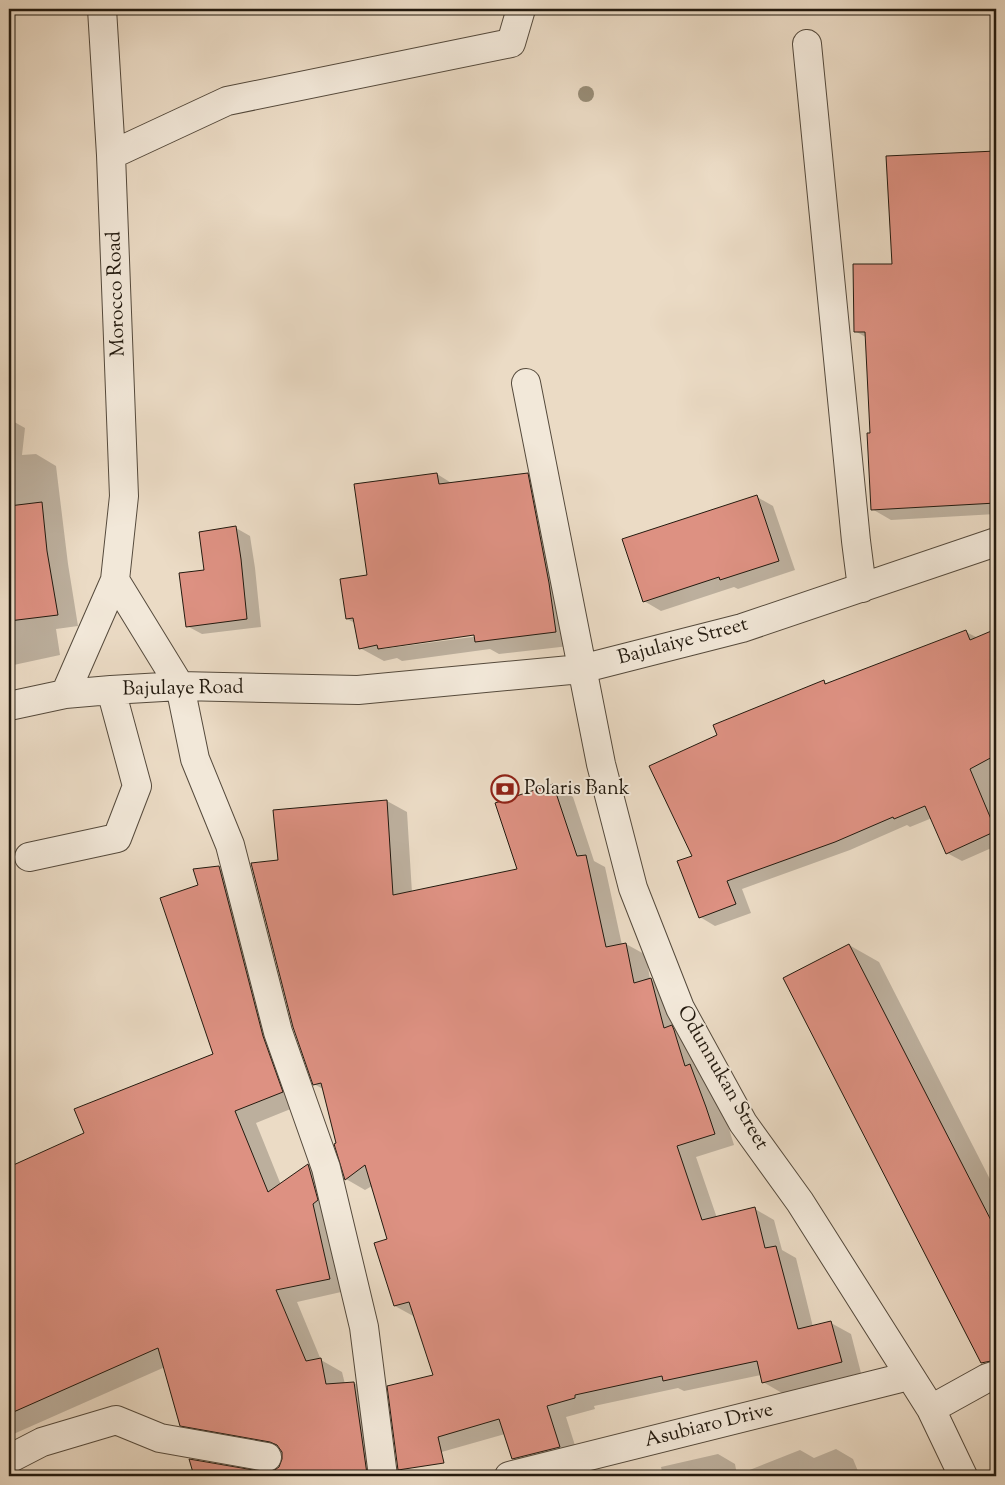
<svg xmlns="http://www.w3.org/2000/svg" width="1005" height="1485" font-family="'Sorts Mill Goudy',serif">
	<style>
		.shadow { fill: #0003; fill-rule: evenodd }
		.building { fill: #dd9182; stroke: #231a0f }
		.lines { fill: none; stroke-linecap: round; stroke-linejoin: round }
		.minor-casing { stroke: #554a3c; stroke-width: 30 }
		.minor { stroke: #f2e8d9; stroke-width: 28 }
		.tree { fill: #978c76 }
		.labels { text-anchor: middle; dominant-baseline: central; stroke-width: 4; stroke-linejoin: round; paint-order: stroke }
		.street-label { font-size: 20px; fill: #231a0f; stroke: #f2e8d9 }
		.poi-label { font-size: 20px; fill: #231a0f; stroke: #f2e8d9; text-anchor: start }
	</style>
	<rect width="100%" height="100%" fill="#ebdbc5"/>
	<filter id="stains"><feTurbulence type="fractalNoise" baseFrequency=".004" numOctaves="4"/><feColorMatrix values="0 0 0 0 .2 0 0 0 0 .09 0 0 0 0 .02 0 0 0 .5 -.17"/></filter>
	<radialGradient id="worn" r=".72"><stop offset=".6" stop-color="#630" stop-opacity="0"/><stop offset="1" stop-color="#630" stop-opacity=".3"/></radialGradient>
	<path class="shadow" d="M 996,152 L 996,342 L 887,345 L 876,343 L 855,331 L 893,265 L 887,157 Z
		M 996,389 L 996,514 L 891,520 L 872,509 L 872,434 L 869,390 Z
		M 9,419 L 25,428 L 22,455 L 36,454 L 56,466 L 68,564 L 78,626 L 56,629 L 60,655 L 9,666 Z
		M 437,474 L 453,484 L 528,474 L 551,488 L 578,645 L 499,654 L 490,649 L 402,661 L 397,658 L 384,661 L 360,648 L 355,623 L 347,619 L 368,576 ZM 480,633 L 480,636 L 382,649 L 380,647 Z
		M 757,497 L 773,506 L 795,570 L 738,589 L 734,587 L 661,611 L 644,601 Z
		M 236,528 L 250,536 L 255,568 L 261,627 L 202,634 L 187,626 L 206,571 Z
		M 996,630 L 996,846 L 962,861 L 947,853 L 932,818 L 910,827 L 907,825 L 850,850 L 742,889 L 751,913 L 715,926 L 700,917 L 694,857 L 719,736 L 824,682 L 827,684 L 966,632 L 978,638 Z
		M 553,785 L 573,797 L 594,861 L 605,867 L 622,945 L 626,944 L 646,955 L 650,979 L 671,991 L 726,1119 L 734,1145 L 696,1157 L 717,1218 L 755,1209 L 774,1220 L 782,1250 L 796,1258 L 813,1327 L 831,1323 L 851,1334 L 861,1373 L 782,1393 L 763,1382 L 761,1375 L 684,1391 L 678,1388 L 594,1406 L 595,1409 L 566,1417 L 579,1458 L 533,1470 L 513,1458 L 505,1434 L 431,1455 L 435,1376 L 415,1317 L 395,1306 L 388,1240 L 372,1186 L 365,1190 L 346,1179 L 323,1089 L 314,1084 L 280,861 L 387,801 L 407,812 L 412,893 L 518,870 Z
		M 219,868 L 241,880 L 303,1104 L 256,1123 L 281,1185 L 308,1165 L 329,1177 L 350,1290 L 297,1302 L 321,1360 L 342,1372 L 345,1384 L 354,1383 L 375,1395 L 382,1476 L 133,1476 L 133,1474 L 194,1470 L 272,1473 L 280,1468 L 284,1459 L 283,1452 L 203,1437 L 181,1425 L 165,1367 L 9,1436 L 9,1174 L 85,1134 L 214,1055 L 199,886 Z
		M 849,945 L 879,962 L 996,1191 L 996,1363 L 977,1352 Z
		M 836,1449 L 853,1459 L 860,1476 L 663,1476 L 661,1467 L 718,1454 L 735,1464 L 737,1475 L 800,1450 L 814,1458 Z"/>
	<path class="building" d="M 996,151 L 996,503 L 871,510 L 867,433 L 870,433 L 865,332 L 854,332 L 853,264 L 892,264 L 886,156 Z
		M 437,473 L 439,484 L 528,473 L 549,583 L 556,632 L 475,642 L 474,635 L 378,649 L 377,645 L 359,649 L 353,618 L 346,619 L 340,579 L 367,575 L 354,484 Z
		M 757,495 L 779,561 L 720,580 L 719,577 L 643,602 L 622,539 Z
		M 42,502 L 47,551 L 58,615 L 9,621 L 9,506 Z
		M 236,526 L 241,559 L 247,619 L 186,627 L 179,573 L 204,570 L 199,532 Z
		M 996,629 L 996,755 L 970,769 L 996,831 L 946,854 L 925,806 L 894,819 L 893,817 L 835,842 L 727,881 L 736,904 L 699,918 L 677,861 L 692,856 L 649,766 L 717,735 L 713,725 L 824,680 L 825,684 L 966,630 L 970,640 Z
		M 553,784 L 577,856 L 586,855 L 606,947 L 626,943 L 634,983 L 651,978 L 664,1028 L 672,1025 L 674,1030 L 685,1066 L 690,1064 L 706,1107 L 715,1134 L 677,1146 L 702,1220 L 755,1207 L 765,1248 L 776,1246 L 798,1329 L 831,1321 L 842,1362 L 762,1383 L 757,1361 L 663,1381 L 662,1376 L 575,1395 L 575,1398 L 547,1406 L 560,1447 L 512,1459 L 499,1419 L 438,1437 L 444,1463 L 398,1470 L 387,1386 L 433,1375 L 409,1302 L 394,1306 L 374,1243 L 387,1239 L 365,1165 L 345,1180 L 334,1144 L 336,1143 L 321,1083 L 313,1085 L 293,1027 L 251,863 L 278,860 L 273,810 L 387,800 L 393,895 L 517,869 L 495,803 Z
		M 219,866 L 263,1036 L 283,1092 L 235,1111 L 268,1192 L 308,1164 L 318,1200 L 313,1204 L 330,1279 L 276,1290 L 306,1361 L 321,1358 L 326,1384 L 354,1382 L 367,1474 L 347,1476 L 194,1476 L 189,1459 L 265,1472 L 273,1471 L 279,1467 L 282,1459 L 282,1452 L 277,1445 L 270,1442 L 180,1426 L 158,1348 L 9,1414 L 9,1167 L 84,1133 L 74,1109 L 213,1054 L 160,898 L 198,885 L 193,869 Z
		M 849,944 L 996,1230 L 996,1360 L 981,1363 L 783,978 Z"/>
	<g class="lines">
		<g class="minor-casing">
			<path id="minor" d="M 807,44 L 856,541 L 862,588
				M 111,155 L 227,101 L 511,43 L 521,9
				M 526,383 L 601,764 L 633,888 L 680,1008 L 743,1123 L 800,1202 L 931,1409 L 963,1476
				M 115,580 L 180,686 L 195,759 L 230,845 L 278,1032 L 326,1168 L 364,1327 L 383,1476
				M 65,694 L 115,580 L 124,496 L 111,155 L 102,9
				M 9,706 L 65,694 L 111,690 L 180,686 L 358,690 L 581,669 L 742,628 L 996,542
				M 29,857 L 117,838 L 137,786 L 111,690
				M 931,1409 L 987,1378 L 996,1375
				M 9,1459 L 42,1442 L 116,1420 L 160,1438 L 267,1457
				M 509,1476 L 909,1376"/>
		</g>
		<use href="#minor" class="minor"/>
	</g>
	<circle class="tree" cx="586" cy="94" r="8"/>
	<defs>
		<g id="bank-ring" transform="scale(1.4375)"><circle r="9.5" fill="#f2e8d9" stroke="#8f2418" stroke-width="1.5"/><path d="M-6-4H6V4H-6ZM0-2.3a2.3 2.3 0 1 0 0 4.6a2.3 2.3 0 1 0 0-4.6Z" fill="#8f2418"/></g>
	</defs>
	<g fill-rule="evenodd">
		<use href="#bank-ring" x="505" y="789"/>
	</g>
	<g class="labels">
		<g class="street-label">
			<text transform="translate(117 294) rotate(-92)">Morocco Road</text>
			<text transform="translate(683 642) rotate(-15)">Bajulaiye Street</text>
			<text transform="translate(183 689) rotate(-1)">Bajulaye Road</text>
			<text transform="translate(722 1078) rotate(60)">Odunnukan Street</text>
			<text transform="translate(709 1426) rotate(-14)">Asubiaro Drive</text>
		</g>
		<g class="poi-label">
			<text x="524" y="789">Polaris Bank</text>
		</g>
	</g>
	<rect width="1005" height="1485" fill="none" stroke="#ebdbc5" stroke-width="30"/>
	<rect x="10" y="10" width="985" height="1465" fill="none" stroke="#231a0f" stroke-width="2.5"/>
	<rect x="15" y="15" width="975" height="1455" fill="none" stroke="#231a0f"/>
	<rect width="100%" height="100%" filter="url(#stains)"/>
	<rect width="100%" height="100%" fill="url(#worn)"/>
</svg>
